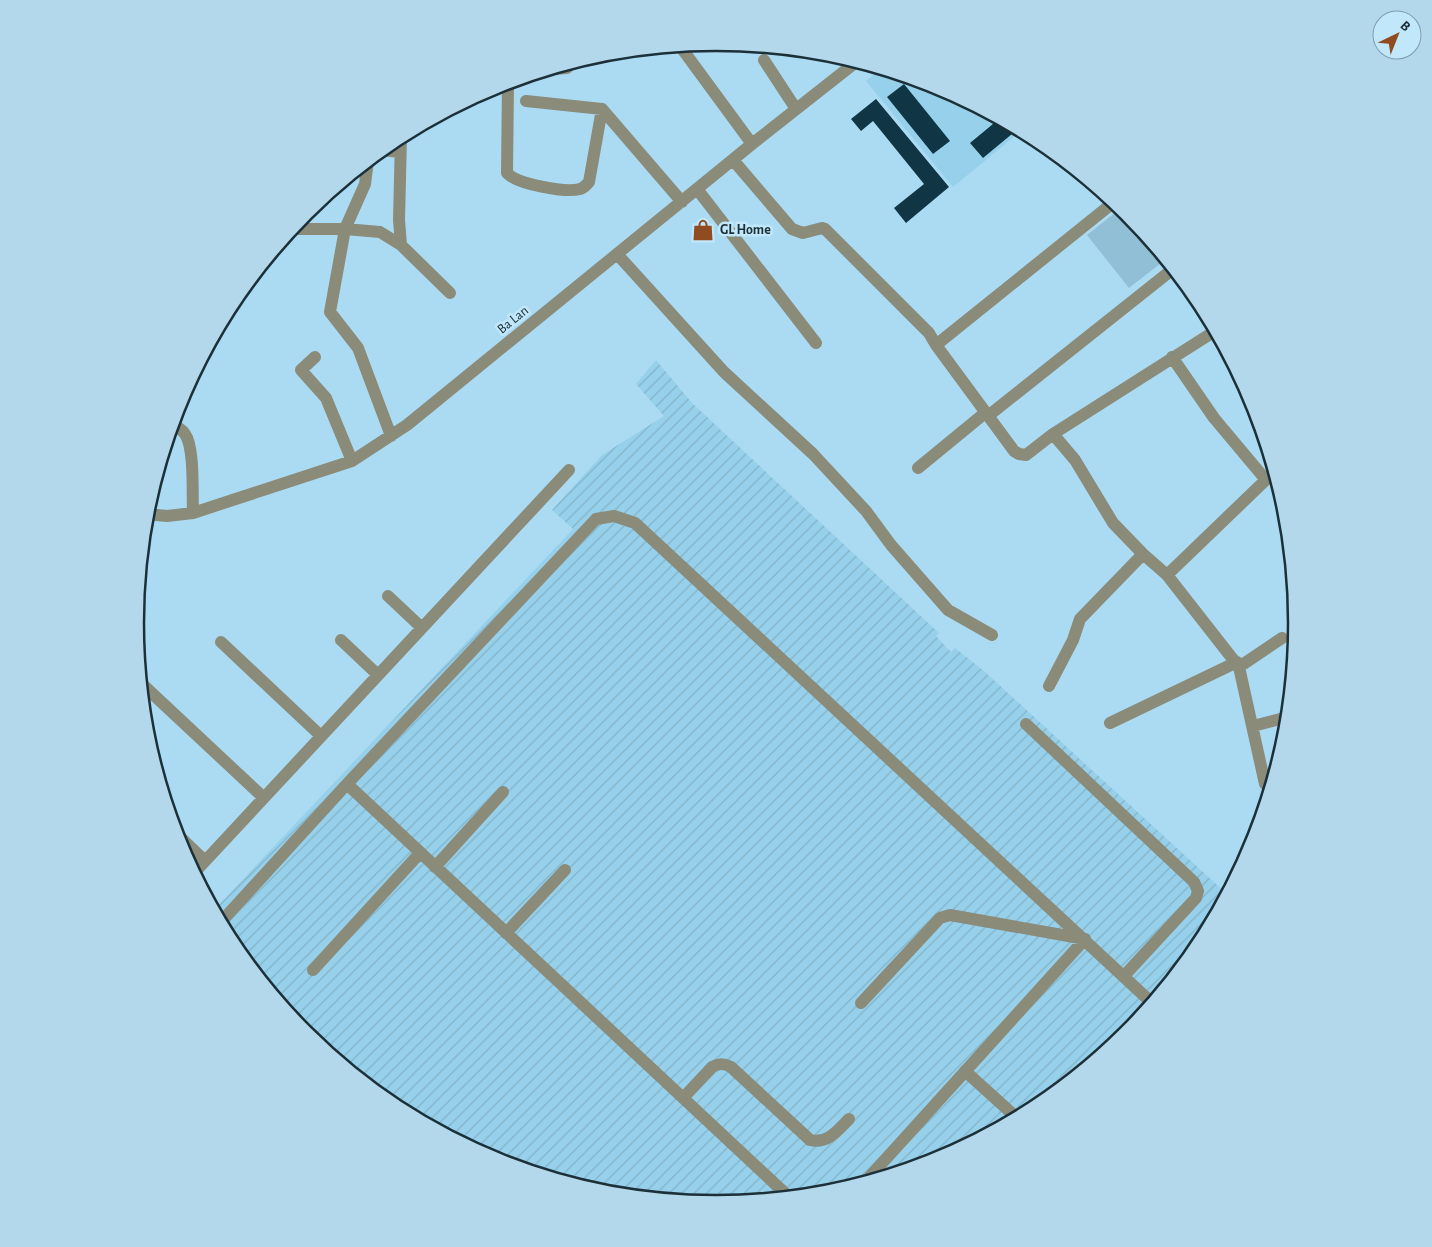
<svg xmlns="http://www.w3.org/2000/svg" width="1432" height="1247" font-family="'Alegreya Sans',sans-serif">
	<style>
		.built { fill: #97d0ea }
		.industrial { fill: url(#industrial-furrows) }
		.garden { fill: #90bfd6 }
		.building { fill: #103646 }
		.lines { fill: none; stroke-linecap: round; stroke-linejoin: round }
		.minor { stroke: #8a8b79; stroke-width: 12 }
		.labels { text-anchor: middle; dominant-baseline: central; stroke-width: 5; stroke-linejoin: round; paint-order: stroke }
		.poi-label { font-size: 14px; font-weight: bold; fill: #1c3039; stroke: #c1e7fa; text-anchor: start }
		.street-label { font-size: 14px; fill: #1c3039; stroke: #c1e7fa }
		.rim { fill: none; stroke: #1c3039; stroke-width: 2.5 }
	</style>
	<defs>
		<pattern id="industrial-furrows" width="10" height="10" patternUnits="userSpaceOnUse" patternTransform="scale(1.25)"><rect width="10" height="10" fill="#97d0ea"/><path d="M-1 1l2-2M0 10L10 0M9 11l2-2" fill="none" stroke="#82b3c9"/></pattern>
	</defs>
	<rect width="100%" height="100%" fill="#abdbf3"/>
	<path class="built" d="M 880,69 L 939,87 L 1021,131 L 953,187 L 866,81 Z"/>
	<path class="industrial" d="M 656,360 L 692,403 L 939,633 L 936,636 L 951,652 L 955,648 L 984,671 L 1227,894 L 1199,947 L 1127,1035 L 1039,1107 L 938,1160 L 829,1193 L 716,1204 L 602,1193 L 493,1160 L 393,1106 L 305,1034 L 233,946 L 214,910 L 573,529 L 552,510 L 602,455 L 664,416 L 636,384 Z"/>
	<path class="garden" d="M 1121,208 L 1127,213 L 1165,260 L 1129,288 L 1087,235 Z"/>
	<path class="building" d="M 904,84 L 950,141 L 933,154 L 887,97 Z
		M 876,99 L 949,187 L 906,223 L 894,208 L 924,184 L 873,121 L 861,131 L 851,119 Z
		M 999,119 L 1018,129 L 983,158 L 970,143 Z"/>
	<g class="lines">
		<path class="minor" d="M 680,46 L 752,144
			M 764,60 L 796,109
			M 554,69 L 567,68 L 571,63
			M 508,82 L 507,173 C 517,184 565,193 580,189 C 584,188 586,185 589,182 L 602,109
			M 526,101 L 602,109 L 682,202
			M 382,150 L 400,152
			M 733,160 L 792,229 L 803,233 L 822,228 L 825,229 L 929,333 L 936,345 L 1014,451 L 1019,454 L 1026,455 L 1053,434 L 1075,460 L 1113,523 L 1143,554 L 1167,575 L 1239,667 L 1282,638
			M 368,161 L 365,184 L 345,229 L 330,312 L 358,348 L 391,436
			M 697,189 L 816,343
			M 292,229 L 345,229 L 380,232 L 401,245 L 450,293
			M 401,245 L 399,220 L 401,136
			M 617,254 L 724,372 L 813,454 L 866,511 L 891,545 L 948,610 L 992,635
			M 936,345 L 1114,202
			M 315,357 L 301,370 L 326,398 L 352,461
			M 1172,357 L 1214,418 L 1266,480
			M 988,416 L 1173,269
			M 172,425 C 177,427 182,429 185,434 C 195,448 192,495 193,513
			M 1053,434 L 1215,331
			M 918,468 L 985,413
			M 146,514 L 167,516 L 193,513 L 352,461 L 407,425 L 752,144 L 856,62
			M 1167,575 L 1274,472
			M 388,596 L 422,628
			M 341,640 L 378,675
			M 221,642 L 321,736
			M 1239,667 L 1265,784
			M 141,683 L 264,798
			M 1049,686 L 1073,640 L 1080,619 L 1143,554
			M 1110,723 L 1237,662
			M 1026,724 L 1194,882 L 1198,891 L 1196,898 L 1124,976
			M 1253,726 L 1288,717
			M 347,784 L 789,1197
			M 175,832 L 205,861
			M 435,867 L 503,792
			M 194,873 L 569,470
			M 220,923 L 347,784 L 596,519 L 614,516 L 635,523 L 1152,1003
			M 506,933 L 565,870
			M 313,970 L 420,853
			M 861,1003 L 940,918 L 950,915 L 1085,939
			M 297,1025 L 303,1030
			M 965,1071 L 1017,1118
			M 683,1098 L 712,1067 C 719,1063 724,1063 731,1067 L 810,1140 C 828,1144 837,1131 849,1119
			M 864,1183 L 1085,939"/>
	</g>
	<defs>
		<g id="shop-bare" transform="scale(1.725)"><path d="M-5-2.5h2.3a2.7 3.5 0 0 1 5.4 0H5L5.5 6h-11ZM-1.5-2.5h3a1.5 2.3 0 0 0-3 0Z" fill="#904b20" stroke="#c1e7fa" stroke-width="2.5" paint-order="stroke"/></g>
	</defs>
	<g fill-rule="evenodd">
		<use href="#shop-bare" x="703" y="230"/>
	</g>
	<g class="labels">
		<g class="poi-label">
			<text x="720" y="230">GL Home</text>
		</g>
		<g class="street-label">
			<text transform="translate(513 320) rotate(-39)">Ba Lan</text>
		</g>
	</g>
	<path d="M0 0H1432V1247H0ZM144 623a572 572 0 1 1 1144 0a572 572 0 1 1-1144 0Z" fill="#b4d8eb" fill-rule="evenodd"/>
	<path class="rim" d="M144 623a572 572 0 1 1 1144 0a572 572 0 1 1-1144 0Z"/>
	<g transform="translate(1397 35) rotate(43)"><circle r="24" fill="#c1e7fa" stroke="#7f9ead"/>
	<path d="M0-4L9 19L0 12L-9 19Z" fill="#904b20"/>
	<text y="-8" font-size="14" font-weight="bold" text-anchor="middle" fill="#1c3039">B</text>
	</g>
</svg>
